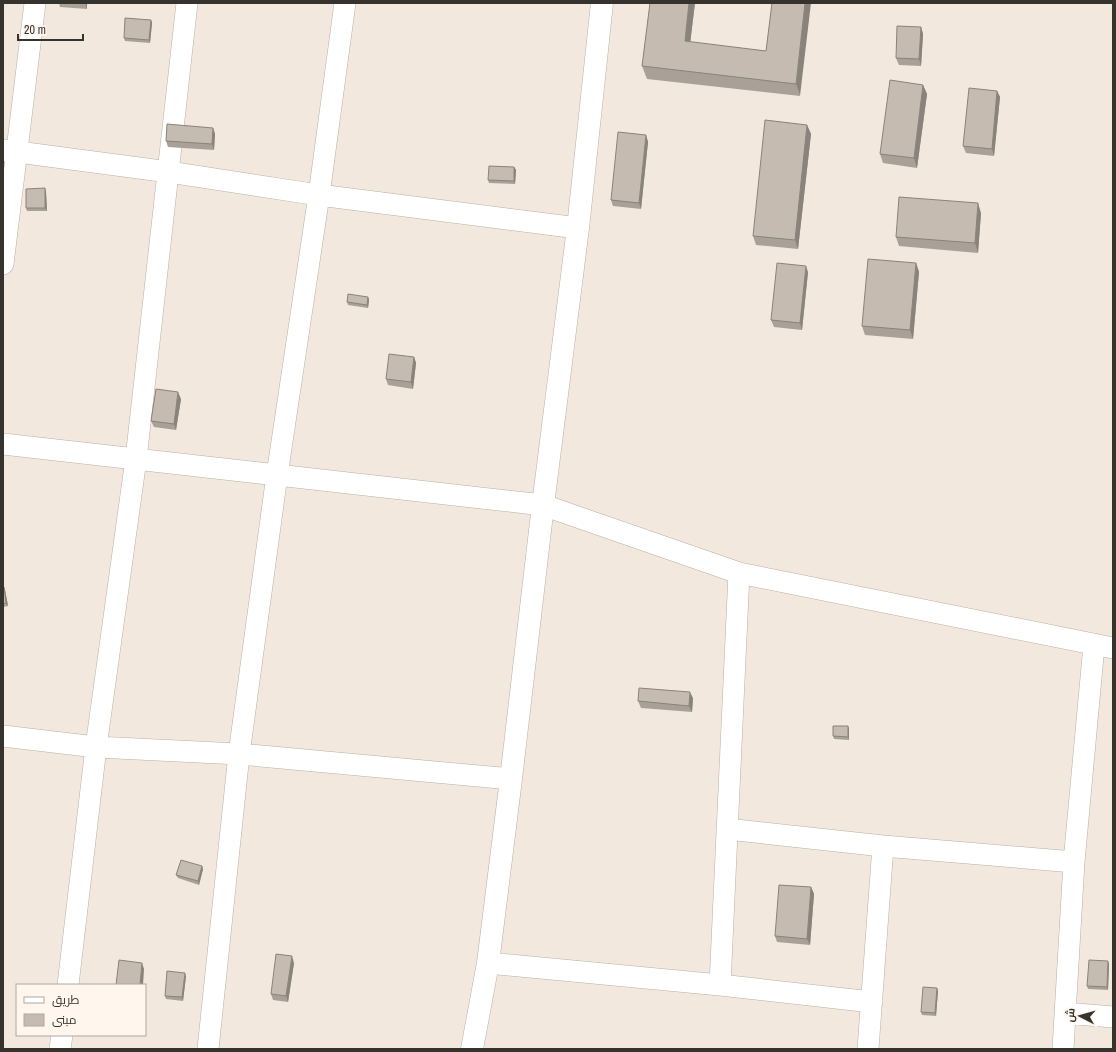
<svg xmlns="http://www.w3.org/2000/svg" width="1116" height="1052" font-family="'Archivo Narrow',Cairo,sans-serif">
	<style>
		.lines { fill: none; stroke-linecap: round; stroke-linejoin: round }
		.street-casing { stroke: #baafa4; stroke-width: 22 }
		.secondary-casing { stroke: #baafa4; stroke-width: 23 }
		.street { stroke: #fff; stroke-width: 21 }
		.secondary { stroke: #fff; stroke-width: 22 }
		.wall { fill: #a9a197 }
		.shaded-wall { fill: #8a837b }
		.building { fill: #c5bbb0; stroke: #8a837b }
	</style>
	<rect width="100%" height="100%" fill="#f3e8dd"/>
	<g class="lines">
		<g class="street-casing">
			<path id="street" d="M 3,150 L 169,172 L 319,195 L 578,228
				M 3,264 L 35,3
				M 3,444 L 543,505 L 739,573 L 1113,648
				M 3,736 L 96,747 L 239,754 L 511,779
				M 727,829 L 883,846 L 1074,862
				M 488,963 L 720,985 L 872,1002
				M 68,985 L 96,747 L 136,459 L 187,3
				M 720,985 L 739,573
				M 1065,1013 L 1113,1017
				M 60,1049 L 62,1035
				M 208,1049 L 239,754 L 277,475 L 319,195 L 345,3
				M 868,1049 L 883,846
				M 1063,1049 L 1074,862 L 1094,645"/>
		</g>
		<g class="secondary-casing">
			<path id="secondary" d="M 472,1049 L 488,963 L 511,779 L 543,505 L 578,228 L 602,3"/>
		</g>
		<use href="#street" class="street"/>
		<use href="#secondary" class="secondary"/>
	</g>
	<path class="wall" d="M 59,3 L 87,3 L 87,9 L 60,7 Z
		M 650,3 L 695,3 L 690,42 L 766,51 L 772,3 L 800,96 L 647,79 L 642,66 Z
		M 151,20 L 152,23 L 150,43 L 125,41 L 124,38 Z
		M 921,27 L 923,34 L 921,66 L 899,65 L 896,58 Z
		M 923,85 L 927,94 L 917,168 L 883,163 L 880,154 Z
		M 997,91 L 1000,97 L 994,156 L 966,153 L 963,146 Z
		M 807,125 L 811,134 L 798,249 L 756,245 L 753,236 Z
		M 213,128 L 215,134 L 214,150 L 168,147 L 166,141 Z
		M 646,135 L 648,142 L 641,209 L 613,206 L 611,200 Z
		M 514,167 L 516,170 L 515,184 L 489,183 L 488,180 Z
		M 45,188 L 46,192 L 47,211 L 27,211 L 26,208 Z
		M 981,213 L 978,253 L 899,246 L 896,237 Z
		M 916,263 L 919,272 L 913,339 L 865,335 L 862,326 Z
		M 808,272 L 802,330 L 774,327 L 771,320 Z
		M 368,297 L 369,300 L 368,308 L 348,305 L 347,302 Z
		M 414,357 L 416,363 L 413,389 L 388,385 L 386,379 Z
		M 181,399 L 176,430 L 154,427 L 151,421 Z
		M 3,587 L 4,587 L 5,590 L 8,606 L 3,607 Z
		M 693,698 L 692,712 L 641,708 L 638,701 Z
		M 848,726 L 849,729 L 849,740 L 834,739 L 833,736 Z
		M 202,866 L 203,869 L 199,885 L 178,878 L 176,875 Z
		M 811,887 L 814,894 L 810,945 L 777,942 L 775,936 Z
		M 294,963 L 288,1002 L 273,1000 L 271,994 Z
		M 1109,964 L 1108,990 L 1088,989 L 1087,986 Z
		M 186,976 L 183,1001 L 166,999 L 165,996 Z
		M 937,988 L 938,991 L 936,1016 L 922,1015 L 921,1012 Z"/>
	<path class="shaded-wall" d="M 85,3 L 87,3 L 87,9 Z
		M 689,3 L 695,3 L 689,53 L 685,41 Z
		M 805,3 L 811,3 L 800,96 L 796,84 Z
		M 151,20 L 152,23 L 150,43 L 149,40 Z
		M 921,27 L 923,34 L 921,66 L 919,59 Z
		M 923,85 L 927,94 L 917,168 L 914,158 Z
		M 997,91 L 1000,97 L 994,156 L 992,149 Z
		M 807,125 L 811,134 L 798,249 L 795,240 Z
		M 213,128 L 215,134 L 214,150 L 212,144 Z
		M 646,135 L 648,142 L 641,209 L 639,203 Z
		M 514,167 L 516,170 L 515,184 L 514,181 Z
		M 45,188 L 46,192 L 47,211 L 45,208 Z
		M 978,203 L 981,213 L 978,253 L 975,243 Z
		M 916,263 L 919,272 L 913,339 L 910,330 Z
		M 806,266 L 808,272 L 802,330 L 800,323 Z
		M 368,297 L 369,300 L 368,308 L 367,305 Z
		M 414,357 L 416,363 L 413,389 L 411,382 Z
		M 178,392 L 181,399 L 176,430 L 174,424 Z
		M 4,587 L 5,590 L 8,606 L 6,603 Z
		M 690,692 L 693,698 L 692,712 L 689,706 Z
		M 848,726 L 849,729 L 849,740 L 848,737 Z
		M 202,866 L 203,869 L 199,885 L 198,881 Z
		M 811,887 L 814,894 L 810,945 L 807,939 Z
		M 292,956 L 294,963 L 288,1002 L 286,996 Z
		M 1108,961 L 1109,964 L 1108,990 L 1107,987 Z
		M 142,963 L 144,969 L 143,985 L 140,985 Z
		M 185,973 L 186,976 L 183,1001 L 182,997 Z
		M 937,988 L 938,991 L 936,1016 L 935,1013 Z"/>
	<path class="building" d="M 650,3 L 689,3 L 685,41 L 766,51 L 772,3 L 805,3 L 796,84 L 642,66 Z
		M 125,18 L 151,20 L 149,40 L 124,38 Z
		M 897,26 L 921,27 L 919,59 L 896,58 Z
		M 890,80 L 923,85 L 914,158 L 880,154 Z
		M 969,88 L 997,91 L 992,149 L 963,146 Z
		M 765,120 L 807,125 L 795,240 L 753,236 Z
		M 167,124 L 213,128 L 212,144 L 166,141 Z
		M 618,132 L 646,135 L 639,203 L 611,200 Z
		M 489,166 L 514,167 L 514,181 L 488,180 Z
		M 45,188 L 45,208 L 26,208 L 26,189 Z
		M 899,197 L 978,203 L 975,243 L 896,237 Z
		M 868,259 L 916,263 L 910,330 L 862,326 Z
		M 777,263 L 806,266 L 800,323 L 771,320 Z
		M 348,294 L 368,297 L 367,305 L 347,302 Z
		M 389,354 L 414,357 L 411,382 L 386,379 Z
		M 156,389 L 178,392 L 174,424 L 151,421 Z
		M 3,587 L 4,587 L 6,603 L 3,604 Z
		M 639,688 L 690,692 L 689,706 L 638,701 Z
		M 833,726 L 848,726 L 848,737 L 833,736 Z
		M 181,860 L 202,866 L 198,881 L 176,875 Z
		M 779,885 L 811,887 L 807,939 L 775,936 Z
		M 276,954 L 292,956 L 286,996 L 271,994 Z
		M 119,960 L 142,963 L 140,985 L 116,985 Z
		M 1089,960 L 1108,961 L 1107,987 L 1087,986 Z
		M 167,971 L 185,973 L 182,997 L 165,996 Z
		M 923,987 L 937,988 L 935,1013 L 921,1012 Z"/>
	<rect width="1116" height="1052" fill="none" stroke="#36322d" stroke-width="8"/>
	<rect x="16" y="984" width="130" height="52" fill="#fff6ed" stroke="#afa8a0"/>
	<rect x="24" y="997" width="20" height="6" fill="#ffffff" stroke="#afa8a0"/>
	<text x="52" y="1004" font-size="12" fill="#36322d">طريق</text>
	<rect x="24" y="1014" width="20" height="12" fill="#c5bbb0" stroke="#afa8a0"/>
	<text x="52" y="1024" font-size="12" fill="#36322d">مبنى</text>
	<g transform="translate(1080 1016) rotate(276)" stroke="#fff6ed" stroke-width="3" paint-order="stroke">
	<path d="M0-3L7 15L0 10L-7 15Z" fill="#36322d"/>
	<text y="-6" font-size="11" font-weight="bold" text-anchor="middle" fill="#36322d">ش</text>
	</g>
	<path d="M18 34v6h65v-6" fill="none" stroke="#36322d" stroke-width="2"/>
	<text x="24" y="34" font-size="12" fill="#36322d" stroke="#fff6ed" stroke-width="3" paint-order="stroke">20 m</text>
</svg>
